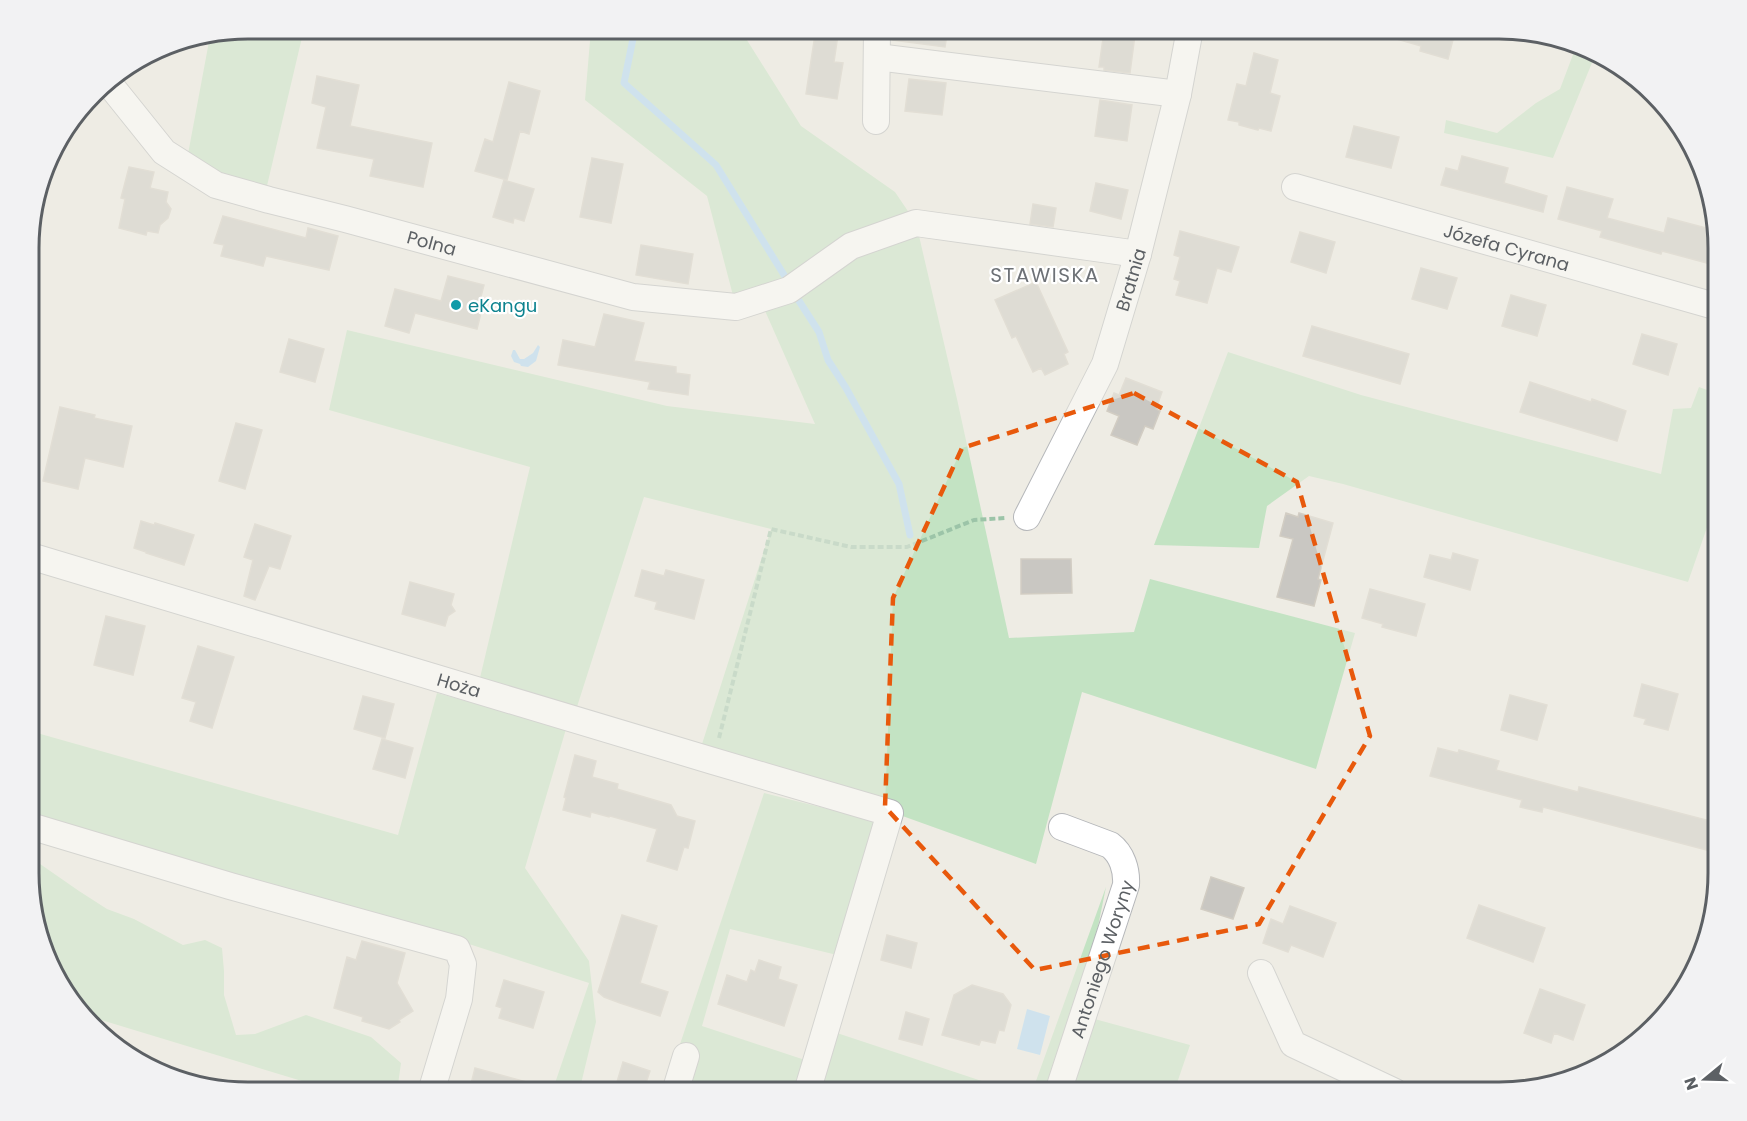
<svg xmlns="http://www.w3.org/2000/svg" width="1747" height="1121" font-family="Poppins,sans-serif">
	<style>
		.green { fill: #c3e3c3 }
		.water { fill: #a9d6f9 }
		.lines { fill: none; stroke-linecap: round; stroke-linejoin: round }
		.stream { stroke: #a9d6f9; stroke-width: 7 }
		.building { fill: #c9c7c2; stroke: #d2cdc3; stroke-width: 1.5 }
		.minor-casing { stroke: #b5b7ba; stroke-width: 28 }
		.path { stroke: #9cc4a8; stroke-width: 4; stroke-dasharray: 6 3; stroke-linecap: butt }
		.minor { stroke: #fff; stroke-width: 26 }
		.marked { fill: none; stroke: #e8590c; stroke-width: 4.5; stroke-dasharray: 12 8; stroke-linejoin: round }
		.culture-dot { fill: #0f9aa8; stroke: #fff; stroke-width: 2 }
		.labels { text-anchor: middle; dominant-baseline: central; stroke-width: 4.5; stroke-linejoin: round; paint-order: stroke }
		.street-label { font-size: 18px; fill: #5c6064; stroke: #fff }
		.culture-label { font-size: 18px; fill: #0d838f; stroke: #fff; text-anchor: start }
		.neighbourhood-label { font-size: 20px; letter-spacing: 1.5px; fill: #6d7176; stroke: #fff }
		.rim { fill: none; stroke: #5c6064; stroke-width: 3 }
	</style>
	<rect width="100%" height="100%" fill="#eeece4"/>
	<path class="green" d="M 248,29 L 304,29 L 266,190 L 219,175 L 188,154 L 210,36 Z
		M 591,29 L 740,29 L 801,126 L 895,192 L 916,223 L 957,399 L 1009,638 L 1134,632 L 1150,579 L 1355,633 L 1316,769 L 1082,692 L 1036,864 L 702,744 L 771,529 L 644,497 L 576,710 L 479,682 L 530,467 L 329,410 L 347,330 L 667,406 L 815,424 L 762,304 L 736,307 L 707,196 L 585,100 Z
		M 1577,44 L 1596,53 L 1553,158 L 1444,133 L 1446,120 L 1497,133 L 1536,103 L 1560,89 Z
		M 1228,352 L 1361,395 L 1661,474 L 1673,409 L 1691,408 L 1699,387 L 1718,394 L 1718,496 L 1688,582 L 1343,484 L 1309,476 L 1267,506 L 1259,548 L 1154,545 Z
		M 437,693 L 566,729 L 525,868 L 589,961 L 596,1022 L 579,1092 L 552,1092 L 589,983 L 472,945 L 30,819 L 30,731 L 398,835 Z
		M 764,793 L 876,821 L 837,955 L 730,929 L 702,1026 L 805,1060 L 795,1092 L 664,1092 Z
		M 30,857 L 79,891 L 107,909 L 134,919 L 183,945 L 205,940 L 222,948 L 224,971 L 224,995 L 236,1035 L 255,1034 L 306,1015 L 371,1037 L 401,1063 L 397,1092 L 338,1092 L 88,1016 L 58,983 L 30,902 Z
		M 1106,887 L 1080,1015 L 1190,1045 L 1174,1092 L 1032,1092 Z
		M 834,1032 L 1015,1092 L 815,1092 Z"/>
	<path class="water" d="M 538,345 L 540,347 L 536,361 L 528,367 L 521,366 L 520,364 L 514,362 L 511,356 L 513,350 L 515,350 L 520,359 L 524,359 L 533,353 Z
		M 1027,1009 L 1050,1016 L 1040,1055 L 1017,1049 Z"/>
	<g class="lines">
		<path class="stream" d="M 635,29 L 624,83 L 716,165 L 789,283
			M 794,293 L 819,332 L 828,360 L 846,388 L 899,484 L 910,535"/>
	</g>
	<path class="building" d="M 816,28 L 839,28 L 834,62 L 843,63 L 837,99 L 806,94 Z
		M 894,28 L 948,28 L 945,47 L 893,40 Z
		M 1379,28 L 1456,28 L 1448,59 L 1420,51 L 1421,46 L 1379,34 Z
		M 1104,31 L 1135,35 L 1130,73 L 1104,70 L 1104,67 L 1099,67 Z
		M 1254,53 L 1278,60 L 1270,93 L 1280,96 L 1271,131 L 1259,128 L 1258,130 L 1239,125 L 1239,122 L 1228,120 L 1237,84 L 1246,86 Z
		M 317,76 L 359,85 L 350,126 L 432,143 L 423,187 L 370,176 L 374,159 L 317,148 L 326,107 L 312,103 Z
		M 909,79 L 946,83 L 942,115 L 905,111 Z
		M 509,82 L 540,91 L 529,134 L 520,131 L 507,180 L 475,171 L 485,139 L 493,142 Z
		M 1100,100 L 1132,105 L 1127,141 L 1095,136 Z
		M 1354,126 L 1399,137 L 1391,168 L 1346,157 Z
		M 1462,156 L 1508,168 L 1504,183 L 1547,196 L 1543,212 L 1441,185 L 1446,168 L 1458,171 Z
		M 592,158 L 623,164 L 611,223 L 580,217 Z
		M 129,167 L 154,172 L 150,188 L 168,192 L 166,202 L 171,209 L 168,218 L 160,225 L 158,233 L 147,231 L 146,235 L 119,228 L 125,199 L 121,198 Z
		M 504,180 L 534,189 L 524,221 L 514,218 L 513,223 L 493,217 Z
		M 1096,183 L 1128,190 L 1121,219 L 1090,211 Z
		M 1567,187 L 1613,199 L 1607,218 L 1664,233 L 1668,218 L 1714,230 L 1710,246 L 1718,248 L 1718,266 L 1662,251 L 1661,254 L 1600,237 L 1602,231 L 1558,219 Z
		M 1033,204 L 1056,208 L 1053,227 L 1030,224 Z
		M 223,216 L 306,238 L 308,228 L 338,236 L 329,270 L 266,256 L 263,266 L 221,256 L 224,245 L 214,243 Z
		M 1180,231 L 1239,247 L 1231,272 L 1217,268 L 1207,303 L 1176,295 L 1180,281 L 1174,279 L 1180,257 L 1174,255 Z
		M 1300,232 L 1335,242 L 1326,273 L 1291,262 Z
		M 641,245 L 693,254 L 688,284 L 636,275 Z
		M 1421,268 L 1457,278 L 1447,309 L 1412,299 Z
		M 448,276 L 484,285 L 478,308 L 482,309 L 477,329 L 415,313 L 409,333 L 385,326 L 395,289 L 441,301 Z
		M 1036,282 L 1068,352 L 1064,354 L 1068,364 L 1045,375 L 1041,368 L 1033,372 L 1016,336 L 1012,338 L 995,300 Z
		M 1511,295 L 1546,305 L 1537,336 L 1502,326 Z
		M 604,314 L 644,323 L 634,361 L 676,367 L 676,373 L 690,375 L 688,395 L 648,389 L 650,382 L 558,365 L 563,340 L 595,347 Z
		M 1312,326 L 1409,354 L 1400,384 L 1303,356 Z
		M 1642,334 L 1677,344 L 1668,375 L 1633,364 Z
		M 289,339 L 324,349 L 315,382 L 280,372 Z
		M 1126,378 L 1162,392 L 1156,409 L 1160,411 L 1153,429 L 1145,426 L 1137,445 L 1111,435 L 1119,416 L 1107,411 L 1114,393 L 1119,395 Z
		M 1530,382 L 1591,402 L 1592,399 L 1626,411 L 1617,441 L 1520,412 Z
		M 60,407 L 95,415 L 94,418 L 132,426 L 123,467 L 85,458 L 78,489 L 43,481 Z
		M 236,423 L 262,430 L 245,489 L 219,481 Z
		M 1286,513 L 1298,517 L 1299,513 L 1333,523 L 1318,579 L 1321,580 L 1314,606 L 1277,597 L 1293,539 L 1280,536 Z
		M 141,521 L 154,525 L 155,523 L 194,535 L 184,565 L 146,553 L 146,552 L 134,548 Z
		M 255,524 L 291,536 L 280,569 L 269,566 L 255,600 L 244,596 L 253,560 L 244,557 Z
		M 1453,553 L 1478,560 L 1470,590 L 1424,577 L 1430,555 L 1451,560 Z
		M 1021,559 L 1071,559 L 1072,593 L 1021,594 Z
		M 642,570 L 664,576 L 666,570 L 704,580 L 694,619 L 655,609 L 657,602 L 635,596 Z
		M 410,582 L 454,594 L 451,605 L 455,611 L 448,616 L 445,626 L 402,614 Z
		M 1370,589 L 1425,604 L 1416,636 L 1382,627 L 1383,624 L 1362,618 Z
		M 106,616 L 145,626 L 133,675 L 94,665 Z
		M 198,646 L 234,657 L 212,728 L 190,721 L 196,702 L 182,698 Z
		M 1642,684 L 1678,694 L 1668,730 L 1644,724 L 1646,719 L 1634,716 Z
		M 1510,695 L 1547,705 L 1537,740 L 1501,730 Z
		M 363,696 L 394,704 L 385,738 L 354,729 Z
		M 382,739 L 413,748 L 405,778 L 373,769 Z
		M 1438,748 L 1458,753 L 1459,750 L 1499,761 L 1496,770 L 1578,792 L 1579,787 L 1718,823 L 1718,853 L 1543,807 L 1542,812 L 1520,807 L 1522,800 L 1430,776 Z
		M 575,755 L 596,761 L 592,777 L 618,784 L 617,789 L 671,805 L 677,816 L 695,821 L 688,848 L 684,847 L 677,870 L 647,861 L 657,829 L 610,816 L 609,817 L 591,812 L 590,817 L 563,810 L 566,798 L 564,797 Z
		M 1211,877 L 1244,888 L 1233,919 L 1201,909 Z
		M 1479,905 L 1545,928 L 1533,962 L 1467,938 Z
		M 1290,906 L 1336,923 L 1323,957 L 1291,945 L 1288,952 L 1263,943 L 1271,919 L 1283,924 Z
		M 622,915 L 657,926 L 640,983 L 668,992 L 660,1016 L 620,1003 L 604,997 L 598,992 Z
		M 887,935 L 917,943 L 911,968 L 881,960 Z
		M 362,941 L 405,953 L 397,983 L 413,1011 L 399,1020 L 400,1022 L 389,1029 L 362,1021 L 363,1017 L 334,1008 L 347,957 L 356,960 Z
		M 759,960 L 781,967 L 778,979 L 797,985 L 784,1026 L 718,1004 L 727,975 L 747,982 L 751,970 L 755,972 Z
		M 504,980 L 544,992 L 533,1028 L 499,1018 L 502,1008 L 496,1006 Z
		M 972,985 L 1003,994 L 1011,1005 L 1004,1031 L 999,1030 L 995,1043 L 981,1040 L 979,1045 L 942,1035 L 954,995 Z
		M 1540,989 L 1585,1005 L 1573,1040 L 1554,1033 L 1551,1043 L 1524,1033 Z
		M 906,1012 L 929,1019 L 922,1045 L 899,1039 Z
		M 623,1062 L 650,1071 L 643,1092 L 614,1092 Z
		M 475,1068 L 545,1087 L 544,1092 L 469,1092 Z"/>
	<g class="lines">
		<g class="minor-casing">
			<g id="minor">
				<path d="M 877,57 L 1178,94"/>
				<path id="s1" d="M 107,81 L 164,152 L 216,185 L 269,200 L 345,219 L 633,297 L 736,307 L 789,290 L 851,246 L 916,223 L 1138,254"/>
				<path d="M 876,121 L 877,29"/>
				<path id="s2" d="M 1295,187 L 1718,307"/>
				<path id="s3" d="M 1027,517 L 1105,364 L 1138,254 L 1178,94 L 1190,29"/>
				<path id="s4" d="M 30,556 L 713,761 L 890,813 L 807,1092"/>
				<path d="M 30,826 L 230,886 L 457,949 L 463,964 L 459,999 L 431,1092"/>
				<path d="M 1261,973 L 1293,1044 L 1395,1092"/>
				<path d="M 675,1092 L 686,1056"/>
				<path id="s5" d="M 1058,1092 L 1126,885 C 1127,870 1122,854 1110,845 L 1062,827"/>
			</g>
		</g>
		<path class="path" d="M 719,738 L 771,529 L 851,547 L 907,547 L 974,520 L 1005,518"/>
		<use href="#minor" class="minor"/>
	</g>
	<path d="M0 0H1747V1121H0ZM 1134,393 L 1297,482 L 1370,736 L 1259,924 L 1035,970 L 885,807 L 893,598 L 962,448 Z" fill="#eeece4" fill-opacity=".55" fill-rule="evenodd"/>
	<path class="marked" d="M 1134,393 L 1297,482 L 1370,736 L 1259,924 L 1035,970 L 885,807 L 893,598 L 962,448 Z"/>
	<circle class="culture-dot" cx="456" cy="305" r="6"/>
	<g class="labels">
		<g class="street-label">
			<text stroke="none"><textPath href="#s1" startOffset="376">Polna</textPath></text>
			<text stroke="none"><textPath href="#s2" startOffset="220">Józefa Cyrana</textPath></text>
			<text stroke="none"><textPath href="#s3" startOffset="260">Bratnia</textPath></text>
			<text stroke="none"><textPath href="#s4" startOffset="448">Hoża</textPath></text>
			<text stroke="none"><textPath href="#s5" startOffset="140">Antoniego Woryny</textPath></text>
		</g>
		<g class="culture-label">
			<text x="468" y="305">eKangu</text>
		</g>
		<g class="neighbourhood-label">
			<text x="1045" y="275">STAWISKA</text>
		</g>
	</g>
	<path d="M0 0H1747V1121H0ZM248 39H1499A209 209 0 0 1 1708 248V873A209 209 0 0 1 1499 1082H248A209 209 0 0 1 39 873V248A209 209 0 0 1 248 39Z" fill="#f2f2f3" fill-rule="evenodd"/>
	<path class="rim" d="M248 39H1499A209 209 0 0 1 1708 248V873A209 209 0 0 1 1499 1082H248A209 209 0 0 1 39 873V248A209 209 0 0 1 248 39Z"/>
	<g transform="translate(1705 1079) rotate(251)" stroke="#ffffff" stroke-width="4.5" paint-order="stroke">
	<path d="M0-4.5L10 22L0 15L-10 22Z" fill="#5c6064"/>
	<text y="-9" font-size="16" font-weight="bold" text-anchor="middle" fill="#5c6064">N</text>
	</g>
</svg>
